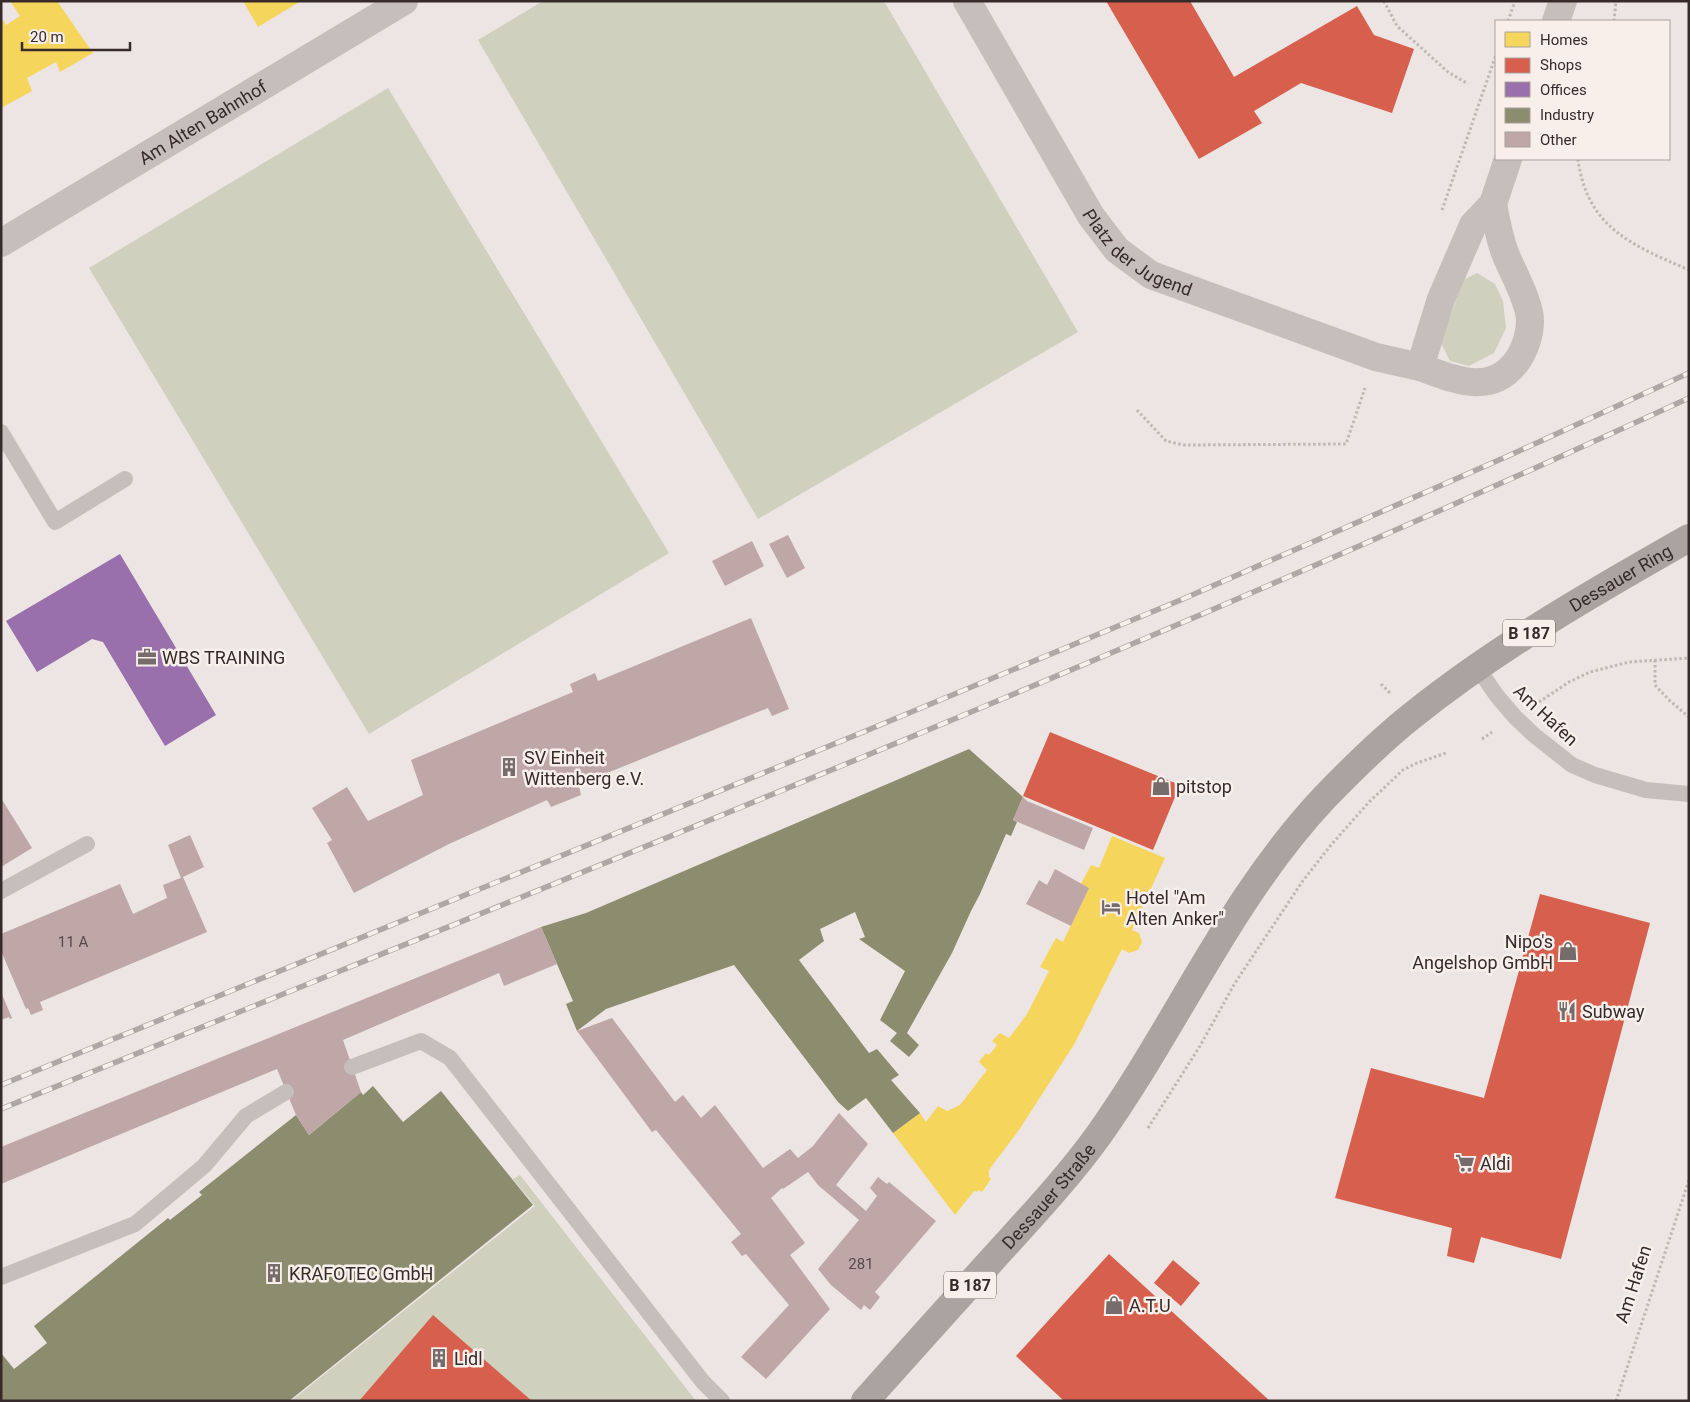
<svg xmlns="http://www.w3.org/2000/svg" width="1690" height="1402" font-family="Roboto,sans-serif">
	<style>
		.green { fill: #d0d0be }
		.homes { fill: #f6d55c }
		.shops { fill: #d6604d }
		.offices { fill: #9970ab }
		.industry { fill: #8c8c6e }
		.building { fill: #bea7a6 }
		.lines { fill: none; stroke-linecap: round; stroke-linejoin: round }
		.path { stroke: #bfb7b4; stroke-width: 3; stroke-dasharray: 2.5 2.5; stroke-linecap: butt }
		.lane { stroke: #c6bebb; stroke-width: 16 }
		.street { stroke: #c6bebb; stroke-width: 28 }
		.primary { stroke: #aba3a0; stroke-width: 28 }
		.rail-casing { stroke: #aea7a5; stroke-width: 5.5 }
		.rail { stroke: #f8efeb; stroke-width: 4; stroke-dasharray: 11; stroke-linecap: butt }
		.labels { text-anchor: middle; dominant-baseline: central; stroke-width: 5; stroke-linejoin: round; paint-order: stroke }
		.number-label { font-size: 15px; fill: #584a49 }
		.shield { fill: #f8efeb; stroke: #706664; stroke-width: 1 }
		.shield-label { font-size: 16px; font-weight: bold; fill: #362b2a }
		.street-label { font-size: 18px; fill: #362b2a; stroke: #f8efeb }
		.poi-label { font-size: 18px; fill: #362b2a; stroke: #f8efeb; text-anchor: start }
	</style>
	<rect width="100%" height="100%" fill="#ece5e3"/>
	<path class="green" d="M 543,1 L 884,1 L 1078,332 L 758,519 L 478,40 Z
		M 388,88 L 669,553 L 369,734 L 89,268 Z
		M 1477,273 L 1495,284 L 1503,301 L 1506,328 L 1494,353 L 1469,366 L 1450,361 L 1441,343 L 1463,280 Z
		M 520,1175 L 696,1401 L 291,1401 L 535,1206 L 513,1179 Z"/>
	<path class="homes" d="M 10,1 L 57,1 L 93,53 L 60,72 L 56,62 L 27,78 L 32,91 L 1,108 L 1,17 L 6,25 L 20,16 Z
		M 243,1 L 301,1 L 258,27 Z
		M 1112,836 L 1165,858 L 1132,930 L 1139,933 L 1142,942 L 1138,950 L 1129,953 L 1122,949 L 1075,1043 L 1019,1130 L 989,1170 L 989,1177 L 991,1179 L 982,1192 L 978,1190 L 977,1192 L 974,1191 L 955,1215 L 893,1133 L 920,1113 L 926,1122 L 938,1106 L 947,1111 L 960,1105 L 987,1070 L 979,1062 L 986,1053 L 989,1055 L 997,1045 L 992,1041 L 1000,1033 L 1009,1038 L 1027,1014 L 1049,971 L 1040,967 L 1056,938 L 1063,942 L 1089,888 L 1081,884 L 1091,865 L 1099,868 Z"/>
	<path class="shops" d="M 1106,1 L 1190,1 L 1234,77 L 1357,6 L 1374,35 L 1414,49 L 1392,113 L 1301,83 L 1254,111 L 1262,123 L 1199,159 Z
		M 1050,732 L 1180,785 L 1153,850 L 1023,796 Z
		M 1540,894 L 1650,923 L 1561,1259 L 1481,1237 L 1474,1263 L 1447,1256 L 1452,1228 L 1335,1198 L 1371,1068 L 1484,1098 Z
		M 1109,1254 L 1270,1401 L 1064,1401 L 1016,1356 Z
		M 1173,1260 L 1200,1283 L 1181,1306 L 1154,1283 Z
		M 433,1315 L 532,1401 L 359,1401 Z"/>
	<path class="offices" d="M 120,554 L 216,715 L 165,746 L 103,642 L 92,639 L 37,672 L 6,621 Z"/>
	<path class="industry" d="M 969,749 L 1023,797 L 1013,820 L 1017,822 L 1011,836 L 1006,834 L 980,894 L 971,911 L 952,953 L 907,1033 L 919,1045 L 915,1050 L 909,1057 L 890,1041 L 897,1033 L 880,1020 L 905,971 L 859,939 L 865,937 L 855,912 L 820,929 L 824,941 L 799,960 L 869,1053 L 877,1049 L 899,1075 L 891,1080 L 920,1113 L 893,1133 L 866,1098 L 848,1111 L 838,1102 L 734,965 L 606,1009 L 577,1031 L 566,1004 L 573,1001 L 541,927 L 586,913 Z
		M 373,1086 L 403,1122 L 441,1091 L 533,1205 L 289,1401 L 1,1401 L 1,1353 L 14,1369 L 47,1343 L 34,1326 L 168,1218 L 170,1220 L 202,1195 L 199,1192 L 296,1115 L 309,1135 L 361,1092 L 363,1095 Z"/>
	<path class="building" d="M 788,535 L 805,568 L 787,578 L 769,544 Z
		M 752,541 L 764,566 L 725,586 L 712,561 Z
		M 751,618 L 789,709 L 772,716 L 768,708 L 607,773 L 579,786 L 581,795 L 551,807 L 547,800 L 449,844 L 354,893 L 327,843 L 332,840 L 312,808 L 347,787 L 368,821 L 423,795 L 411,760 L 573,692 L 570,684 L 595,673 L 598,681 Z
		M 1023,797 L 1027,801 L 1093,828 L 1084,850 L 1013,820 Z
		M 1,798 L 32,848 L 1,867 Z
		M 190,835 L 204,867 L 181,878 L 168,845 Z
		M 1055,869 L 1089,888 L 1071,926 L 1026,904 L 1039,880 L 1047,885 Z
		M 183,877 L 207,932 L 40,1002 L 43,1010 L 31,1015 L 28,1008 L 26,1009 L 1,951 L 1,934 L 120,884 L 133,914 L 167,898 L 163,885 Z
		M 541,927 L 557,964 L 504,986 L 499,973 L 343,1040 L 361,1092 L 309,1135 L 296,1115 L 277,1069 L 1,1184 L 1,1147 Z
		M 1,992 L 12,1018 L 10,1019 L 9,1017 L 1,1020 Z
		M 612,1018 L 675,1102 L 683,1095 L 701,1118 L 715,1105 L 763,1168 L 790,1149 L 798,1158 L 813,1146 L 839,1113 L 868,1144 L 836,1185 L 866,1211 L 877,1196 L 870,1188 L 878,1177 L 887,1184 L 889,1182 L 936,1221 L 875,1292 L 880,1297 L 870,1310 L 864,1305 L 861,1310 L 831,1285 L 818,1269 L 859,1220 L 818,1185 L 808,1172 L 783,1189 L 782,1188 L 771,1198 L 805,1243 L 790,1255 L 830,1309 L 766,1379 L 741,1357 L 789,1305 L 746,1254 L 742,1256 L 731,1242 L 741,1234 L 656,1130 L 652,1132 L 577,1031 Z"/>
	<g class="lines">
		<path class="path" d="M 1384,1 L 1397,26 L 1448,72 L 1468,84
			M 1508,21 L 1515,1
			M 1614,21 L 1616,1
			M 1578,159 C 1587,228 1632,245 1689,270
			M 1442,210 L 1496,55
			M 1137,410 L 1166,441 L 1184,445 L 1346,444 L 1365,388
			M 1655,660 L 1655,685 L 1669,700 L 1689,717
			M 1381,684 L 1390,693
			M 1539,702 L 1569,682 L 1590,672 L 1629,662 L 1689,658
			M 1482,739 L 1492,732
			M 1148,1128 L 1200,1046 L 1235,983 L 1302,882 L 1331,845 L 1369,802 L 1403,770 L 1417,763 L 1446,753
			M 1616,1401 L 1689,1180"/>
		<path class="lane" d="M 1,432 L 55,522 L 125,479
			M 1477,667 L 1497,696 L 1515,717 L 1534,735 L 1572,765 L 1595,775 L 1646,790 L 1689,794
			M 1,891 L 87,844
			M 352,1067 L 421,1041 L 450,1058 L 703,1382 L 722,1401
			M 1,1277 L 135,1224 L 204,1166 L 246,1116 L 286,1092"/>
		<g class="street">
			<path id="s1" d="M 967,1 L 1091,216 L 1117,250 L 1151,275 L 1376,357 L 1420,367"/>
			<path d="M 1556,21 L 1563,1"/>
			<path d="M 1493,204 C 1496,220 1499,237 1505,253 C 1512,271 1530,302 1530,321 C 1530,334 1525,350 1517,361 C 1491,397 1454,379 1420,367 L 1441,299 L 1473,225 Z"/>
			<path d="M 1493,204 L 1508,159"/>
			<path id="s2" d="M 1,243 L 404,1"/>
		</g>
		<path class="primary" id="s3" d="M 865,1401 C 907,1354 949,1307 991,1261 C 1028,1220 1066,1180 1098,1136 C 1177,1025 1230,898 1324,798 C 1352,769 1381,740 1413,715 C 1498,647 1594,592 1689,538"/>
		<g class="rail-casing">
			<path id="rail" d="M 1,1085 L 856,735 L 1183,599 L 1508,456 L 1689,373
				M 1,1109 C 566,878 1134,654 1689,398"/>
		</g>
		<use href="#rail" class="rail"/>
	</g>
	<defs>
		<g id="office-bare" transform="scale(1.5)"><path d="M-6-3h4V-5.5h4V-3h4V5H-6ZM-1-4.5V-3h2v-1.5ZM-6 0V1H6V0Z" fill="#766c6b" stroke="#f8efeb" stroke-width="2.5" paint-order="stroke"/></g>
		<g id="building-bare" transform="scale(1.5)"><path d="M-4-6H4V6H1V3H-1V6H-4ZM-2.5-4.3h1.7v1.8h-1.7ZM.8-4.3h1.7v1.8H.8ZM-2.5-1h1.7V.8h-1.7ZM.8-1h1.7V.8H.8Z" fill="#766c6b" stroke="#f8efeb" stroke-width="2.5" paint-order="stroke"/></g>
		<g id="shop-bare" transform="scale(1.5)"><path d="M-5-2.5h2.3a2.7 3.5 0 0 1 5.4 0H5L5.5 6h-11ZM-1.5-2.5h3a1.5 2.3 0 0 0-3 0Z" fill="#766c6b" stroke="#f8efeb" stroke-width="2.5" paint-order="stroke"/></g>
		<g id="hotel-bare" transform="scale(1.5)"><path d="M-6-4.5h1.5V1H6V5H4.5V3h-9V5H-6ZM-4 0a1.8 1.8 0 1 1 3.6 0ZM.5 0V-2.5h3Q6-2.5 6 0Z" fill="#766c6b" stroke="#f8efeb" stroke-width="2.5" paint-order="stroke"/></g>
		<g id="restaurant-bare" transform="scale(1.5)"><path d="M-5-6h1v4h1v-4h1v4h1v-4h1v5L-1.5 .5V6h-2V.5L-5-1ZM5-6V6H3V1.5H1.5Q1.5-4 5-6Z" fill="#766c6b" stroke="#f8efeb" stroke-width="2.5" paint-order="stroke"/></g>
		<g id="supermarket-bare" transform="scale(1.5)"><path d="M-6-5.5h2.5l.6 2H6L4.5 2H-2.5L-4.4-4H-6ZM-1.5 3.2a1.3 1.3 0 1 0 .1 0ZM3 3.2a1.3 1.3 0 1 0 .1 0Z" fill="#766c6b" stroke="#f8efeb" stroke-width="2.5" paint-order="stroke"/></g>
	</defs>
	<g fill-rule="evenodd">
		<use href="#office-bare" x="147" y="657"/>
		<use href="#building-bare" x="509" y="767"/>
		<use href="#shop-bare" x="1161" y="786"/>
		<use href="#hotel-bare" x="1111" y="907"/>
		<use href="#shop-bare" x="1568" y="951"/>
		<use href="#restaurant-bare" x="1567" y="1011"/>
		<use href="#supermarket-bare" x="1465" y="1163"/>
		<use href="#building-bare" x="274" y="1273"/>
		<use href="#shop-bare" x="1114" y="1305"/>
		<use href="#building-bare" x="439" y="1358"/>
	</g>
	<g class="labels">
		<g class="number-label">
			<text x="73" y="942">11 A</text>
			<text x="861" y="1264">281</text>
		</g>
		<g class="shield">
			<rect x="1503" y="619.5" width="52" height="27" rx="4"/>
			<rect x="944" y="1271.5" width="52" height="27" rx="4"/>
		</g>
		<g class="shield-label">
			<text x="1529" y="633">B 187</text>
			<text x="970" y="1285">B 187</text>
		</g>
		<g class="street-label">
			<text stroke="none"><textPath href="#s2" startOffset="235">Am Alten Bahnhof</textPath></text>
			<text stroke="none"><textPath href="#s1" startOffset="309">Platz der Jugend</textPath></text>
			<text stroke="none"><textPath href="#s3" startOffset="1131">Dessauer Ring</textPath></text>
			<text transform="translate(1546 715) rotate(43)">Am Hafen</text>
			<text stroke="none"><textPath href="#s3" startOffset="275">Dessauer Straße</textPath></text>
			<text transform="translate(1633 1284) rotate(-72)">Am Hafen</text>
		</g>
		<g class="poi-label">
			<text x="162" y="657">WBS TRAINING</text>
			<text x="524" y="757">SV Einheit<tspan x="524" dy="21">Wittenberg e.V.</tspan></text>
			<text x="1176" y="786">pitstop</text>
			<text x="1126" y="897">Hotel "Am<tspan x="1126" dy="21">Alten Anker"</tspan></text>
			<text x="1553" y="941" text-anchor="end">Nipo's<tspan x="1553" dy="21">Angelshop GmbH</tspan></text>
			<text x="1582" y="1011">Subway</text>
			<text x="1480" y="1163">Aldi</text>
			<text x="289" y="1273">KRAFOTEC GmbH</text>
			<text x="1129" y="1305">A.T.U</text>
			<text x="454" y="1358">Lidl</text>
		</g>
	</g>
	<rect width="1690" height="1402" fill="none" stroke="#362b2a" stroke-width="5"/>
	<rect x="1495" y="20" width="175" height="140" fill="#f8efeb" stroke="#aaa19e"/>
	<rect x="1505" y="32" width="25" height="15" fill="#f6d55c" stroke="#aaa19e"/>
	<text x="1540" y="45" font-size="15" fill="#362b2a">Homes</text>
	<rect x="1505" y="58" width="25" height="15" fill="#d6604d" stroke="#aaa19e"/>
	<text x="1540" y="70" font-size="15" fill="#362b2a">Shops</text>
	<rect x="1505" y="82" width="25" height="15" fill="#9970ab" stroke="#aaa19e"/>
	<text x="1540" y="95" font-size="15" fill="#362b2a">Offices</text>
	<rect x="1505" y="108" width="25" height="15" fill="#8c8c6e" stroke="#aaa19e"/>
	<text x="1540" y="120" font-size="15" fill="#362b2a">Industry</text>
	<rect x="1505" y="132" width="25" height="15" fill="#bea7a6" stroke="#aaa19e"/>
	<text x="1540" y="145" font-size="15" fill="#362b2a">Other</text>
	<path d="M22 42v8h108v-8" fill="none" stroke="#362b2a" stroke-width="2.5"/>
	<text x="30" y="42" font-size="15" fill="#362b2a" stroke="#f8efeb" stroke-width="4" paint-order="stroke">20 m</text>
</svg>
